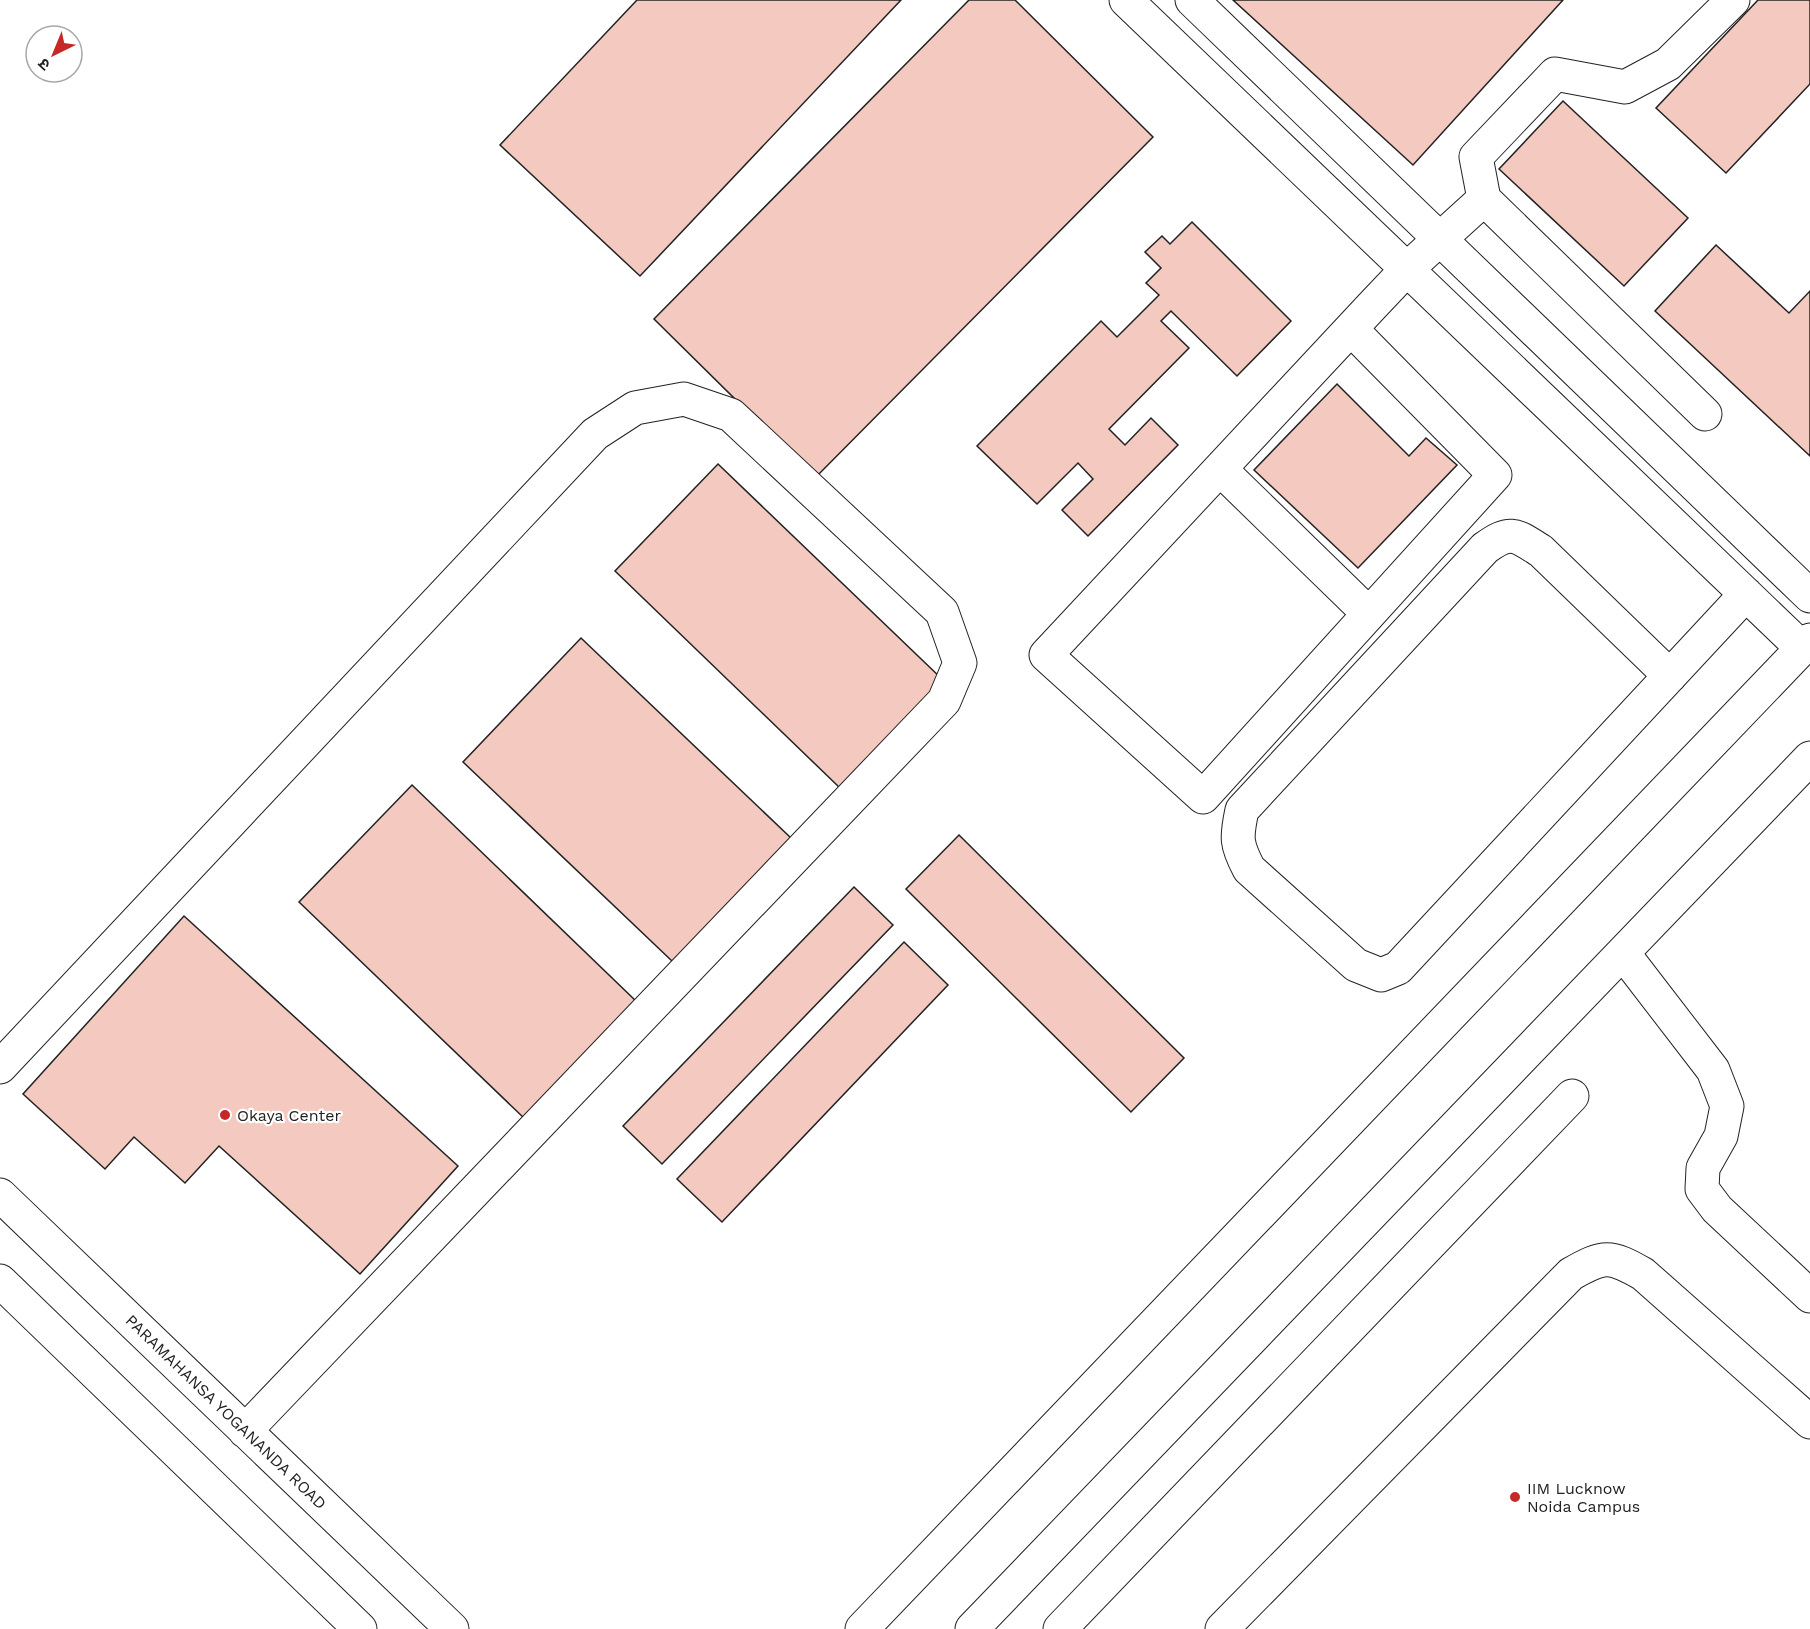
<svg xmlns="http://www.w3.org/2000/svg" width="1810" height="1629" font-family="'Work Sans','Noto Sans Devanagari',sans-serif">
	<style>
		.building { fill: #f3c9c0; stroke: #222; stroke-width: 1.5 }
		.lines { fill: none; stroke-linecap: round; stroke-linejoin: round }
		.minor-casing { stroke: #222; stroke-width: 35 }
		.minor { stroke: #fff; stroke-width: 33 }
		.poi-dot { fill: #c62828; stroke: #fff; stroke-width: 2 }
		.labels { text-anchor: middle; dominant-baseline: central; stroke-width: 4.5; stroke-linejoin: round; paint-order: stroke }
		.poi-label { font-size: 16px; fill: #222; stroke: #fff; text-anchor: start }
		.street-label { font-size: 16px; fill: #222; stroke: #fff }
	</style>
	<rect width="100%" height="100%" fill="#fff"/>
	<path class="building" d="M 637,0 L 901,0 L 640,276 L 500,145 Z
		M 969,0 L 1015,0 L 1153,137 L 815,478 L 654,319 Z
		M 1233,0 L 1563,0 L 1413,165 Z
		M 1758,0 L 1810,0 L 1810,84 L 1726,173 L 1656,108 Z
		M 1563,101 L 1688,218 L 1624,286 L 1499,169 Z
		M 1192,222 L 1291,321 L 1237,376 L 1171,311 L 1161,321 L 1189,348 L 1109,429 L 1125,445 L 1151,418 L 1178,445 L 1088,536 L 1062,510 L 1093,479 L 1078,463 L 1037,504 L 977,446 L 1101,321 L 1117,337 L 1159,295 L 1146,283 L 1161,268 L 1145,252 L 1162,236 L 1170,244 Z
		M 1716,245 L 1789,313 L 1810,291 L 1810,456 L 1655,311 Z
		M 1337,384 L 1409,456 L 1426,438 L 1457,465 L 1358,568 L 1254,470 Z
		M 718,464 L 943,680 L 840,788 L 615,571 Z
		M 581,638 L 791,838 L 673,962 L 463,762 Z
		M 412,785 L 637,1002 L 525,1119 L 299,902 Z
		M 959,835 L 1184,1058 L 1131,1112 L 906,889 Z
		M 854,887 L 893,925 L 662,1164 L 623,1126 Z
		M 184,916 L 458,1166 L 360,1274 L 219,1146 L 185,1183 L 134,1137 L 105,1169 L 23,1094 Z
		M 904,942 L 948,985 L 722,1222 L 677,1179 Z"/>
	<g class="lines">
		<g class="minor-casing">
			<path id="minor" d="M 1126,0 L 1802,648
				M 1192,0 L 1810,596
				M 1351,329 L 1495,475 L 1203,797 L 1046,655 L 1371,307 L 1407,269 L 1484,199
				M 1705,414 L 1484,199 L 1476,157 L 1555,74 L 1625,87 L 1668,64 L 1733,0
				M 1220,469 L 1369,614
				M 1670,676 L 1541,551 C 1516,535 1511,529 1485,548 L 1242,810 C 1236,838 1236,844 1249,869 L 1356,965 L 1381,975 L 1398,968 L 1746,594
				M 1623,953 L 1713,1070 L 1727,1106 L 1721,1136 L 1703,1168 L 1702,1189 L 1717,1209 L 1810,1296
				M 0,1067 L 595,434 L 635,408 L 684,399 L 731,415 L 942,612 L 960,663 L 944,701 L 245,1431
				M 0,1195 L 452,1629
				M 0,1281 L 360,1629
				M 862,1629 L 1810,640
				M 972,1629 L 1810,758
				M 1060,1629 L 1572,1096
				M 1222,1629 L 1571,1274 C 1604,1255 1610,1255 1643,1274 L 1810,1422"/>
		</g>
		<use href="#minor" class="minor"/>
	</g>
	<g class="poi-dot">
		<circle cx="225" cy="1115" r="6"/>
		<circle cx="1515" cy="1497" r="6"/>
	</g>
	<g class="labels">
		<g class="poi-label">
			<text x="237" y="1115">Okaya Center</text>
			<text x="1527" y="1488">IIM Lucknow<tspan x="1527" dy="18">Noida Campus</tspan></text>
		</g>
		<g class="street-label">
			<text transform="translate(226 1412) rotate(44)">PARAMAHANSA YOGANANDA ROAD</text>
		</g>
	</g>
	<g transform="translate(54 54) rotate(223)"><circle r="28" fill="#ffffff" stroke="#a7a7a7" stroke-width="1.5"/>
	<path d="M0-4.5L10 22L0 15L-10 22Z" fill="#c62828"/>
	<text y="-9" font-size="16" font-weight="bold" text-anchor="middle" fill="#222222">उ</text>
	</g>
</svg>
